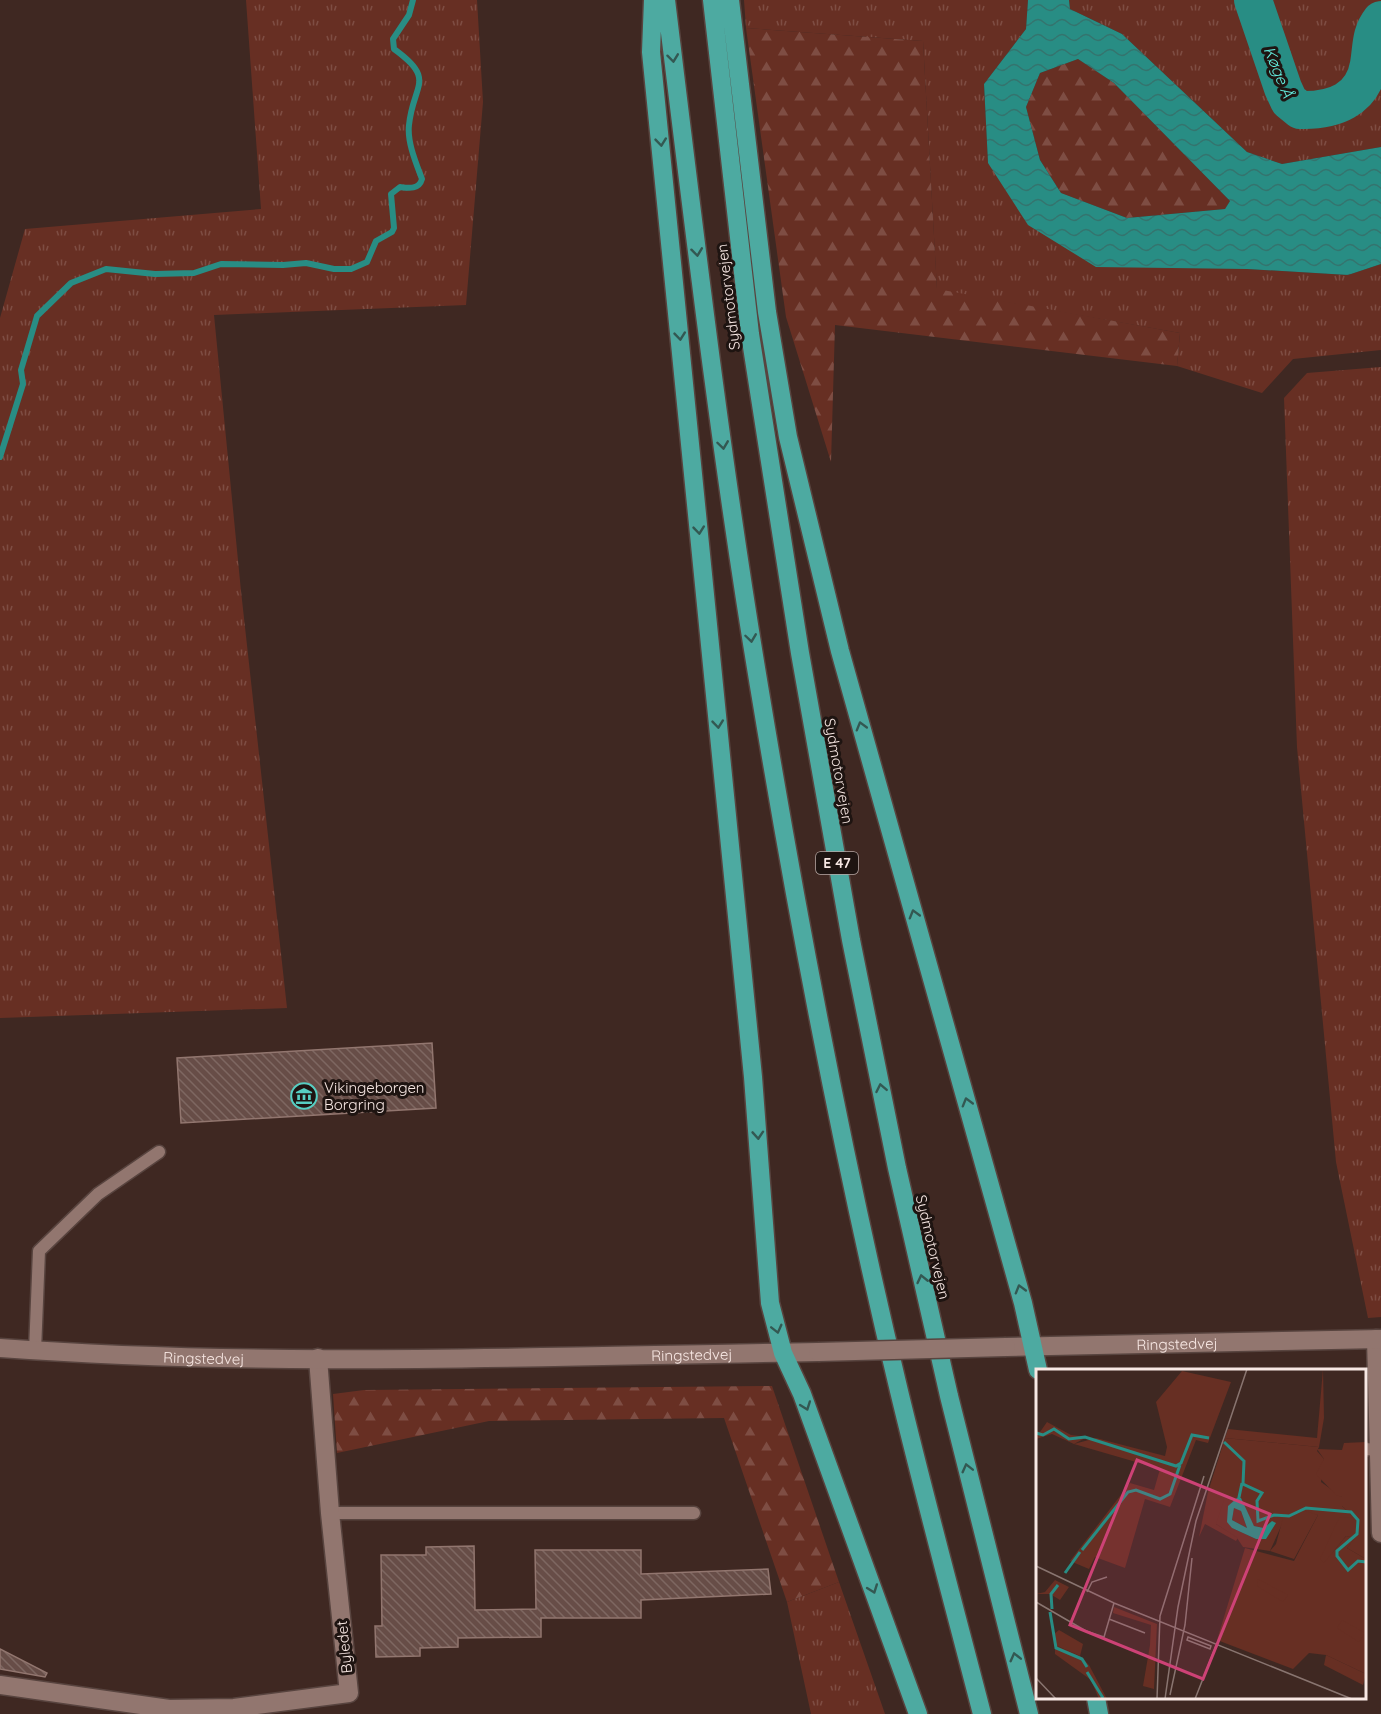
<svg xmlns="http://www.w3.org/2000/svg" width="1381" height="1714" font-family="Quicksand,sans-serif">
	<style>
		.grass { fill: url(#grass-tufts) }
		.forest { fill: url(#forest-firs) }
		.water { fill: url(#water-waves); fill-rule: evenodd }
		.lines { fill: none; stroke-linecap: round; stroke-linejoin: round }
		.stream { stroke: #288d84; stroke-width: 6 }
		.river { stroke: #288d84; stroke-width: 38 }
		.building { fill: url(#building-back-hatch); stroke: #92766f; stroke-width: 1.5 }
		.service-casing { stroke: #58443f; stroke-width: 15 }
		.minor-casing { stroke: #58443f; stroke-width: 21 }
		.tertiary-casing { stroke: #58443f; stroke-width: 21 }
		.secondary-casing { stroke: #58443f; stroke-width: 21 }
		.motorway-casing { stroke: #58443f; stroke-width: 21 }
		.service { stroke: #92766f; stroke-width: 12 }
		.minor { stroke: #92766f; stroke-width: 18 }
		.tertiary { stroke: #92766f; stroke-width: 18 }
		.secondary { stroke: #92766f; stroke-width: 18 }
		.motorway { stroke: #4daaa1; stroke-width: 18 }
		.secondary-bridge-casing { stroke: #58443f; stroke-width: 21; stroke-linecap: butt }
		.secondary-bridge { stroke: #92766f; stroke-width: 18 }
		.oneway { stroke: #335852 }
		.labels { text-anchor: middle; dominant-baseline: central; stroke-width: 6; stroke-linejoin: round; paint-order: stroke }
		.shield { fill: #1e1411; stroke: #b7a8a5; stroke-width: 1.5 }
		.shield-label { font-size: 14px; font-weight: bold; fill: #f8e8e4 }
		.street-label { font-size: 15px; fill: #f8e8e4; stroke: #1e1411 }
		.poi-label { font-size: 15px; fill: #f8e8e4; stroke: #1e1411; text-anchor: start }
		.water-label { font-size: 16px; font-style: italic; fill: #63eddf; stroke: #1e1411 }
		.inset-river { fill: none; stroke: #288d84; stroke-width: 3 }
		.inset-road { fill: none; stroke: #897570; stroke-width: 1.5 }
		.view { fill: #cd4276; fill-opacity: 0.15; stroke: #cd4276; stroke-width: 3 }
		.inset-edge { fill: none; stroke: #f8e8e4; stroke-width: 3 }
	</style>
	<defs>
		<pattern id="grass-tufts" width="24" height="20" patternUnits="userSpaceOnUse" patternTransform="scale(1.5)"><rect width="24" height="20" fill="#672f23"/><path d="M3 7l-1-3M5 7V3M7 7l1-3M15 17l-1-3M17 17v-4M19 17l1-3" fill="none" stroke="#7e4d43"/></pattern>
		<pattern id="forest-firs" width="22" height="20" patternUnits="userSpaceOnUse" patternTransform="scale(1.5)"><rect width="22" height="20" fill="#672f23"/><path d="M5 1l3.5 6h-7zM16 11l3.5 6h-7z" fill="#7e4d43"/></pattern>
		<pattern id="water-waves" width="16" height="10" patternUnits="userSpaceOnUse" patternTransform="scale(1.5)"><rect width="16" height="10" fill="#288d84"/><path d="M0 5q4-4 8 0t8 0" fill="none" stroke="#34746e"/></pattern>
		<pattern id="building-back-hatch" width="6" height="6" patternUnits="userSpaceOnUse" patternTransform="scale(1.5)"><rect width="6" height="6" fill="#674d47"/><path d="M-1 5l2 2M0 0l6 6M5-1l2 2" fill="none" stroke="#7e6761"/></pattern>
	</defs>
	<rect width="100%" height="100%" fill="#3f2822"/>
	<path class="grass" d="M 246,0 L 477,0 L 483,102 L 466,305 L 214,315 L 241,591 L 287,1008 L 0,1018 L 0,318 L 25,229 L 261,209 Z
		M 744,0 L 1028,0 L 1026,29 L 984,84 L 988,163 L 1247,269 L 1348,275 L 1381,264 L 1381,350 L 1293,359 L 1262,393 L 1177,366 L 1180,333 L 937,290 L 923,41 L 746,28 Z
		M 1069,0 L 1381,0 L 1381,147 L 1282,164 L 1247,152 L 1122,34 L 1070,9 Z
		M 1381,367 L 1381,1317 L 1368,1318 L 1336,1162 L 1297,747 L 1284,398 L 1307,373 Z
		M 839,1582 L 885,1714 L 811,1714 L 787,1602 Z"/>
	<path class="forest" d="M 746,28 L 923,41 L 937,289 L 1180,333 L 1177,366 L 835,325 L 831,462 L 786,317 Z
		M 1078,59 L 1114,83 L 1230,201 L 1225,209 L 1127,218 L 1061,193 L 1040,160 L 1026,107 L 1040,73 Z
		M 772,1386 L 839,1582 L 787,1602 L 724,1418 L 489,1421 L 337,1453 L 333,1394 L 364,1390 Z"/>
	<path class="water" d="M 1028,0 L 1069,0 L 1070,9 L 1122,34 L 1247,152 L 1282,164 L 1381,147 L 1381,264 L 1348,275 L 1247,269 L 1096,267 L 1028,225 L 988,163 L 984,84 L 1026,29 ZM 1078,59 L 1114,83 L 1230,201 L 1225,209 L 1127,218 L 1061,193 L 1040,160 L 1026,107 L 1040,73 Z"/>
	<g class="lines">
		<path class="stream" d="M 0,457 L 23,384 L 21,370 L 37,316 L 71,283 L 106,269 L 155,274 L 194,273 L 221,264 L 283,265 L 306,263 L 334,269 L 351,269 L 367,262 L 376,241 L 392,232 L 394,228 L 391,194 L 400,187 C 408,188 419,190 422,179 C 416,163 407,142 409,125 C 413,84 437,80 394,49 L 393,39 L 409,15 L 413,0"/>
		<path class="river" d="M 1253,0 L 1283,88 L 1289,101 L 1300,110 C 1334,111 1363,100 1369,64 C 1372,47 1370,34 1381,20"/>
	</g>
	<path class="building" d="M 432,1043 L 436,1108 L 181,1123 L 177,1058 Z
		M 474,1546 L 475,1610 L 536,1609 L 535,1550 L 641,1550 L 641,1574 L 768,1569 L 771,1594 L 641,1600 L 641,1618 L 541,1618 L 541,1637 L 458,1638 L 458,1647 L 420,1648 L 420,1656 L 376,1657 L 375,1626 L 382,1626 L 381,1555 L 426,1555 L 426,1547 Z
		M 0,1649 L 47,1673 L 45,1677 L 0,1669 Z"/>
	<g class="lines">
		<g class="service-casing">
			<path id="service" d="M 35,1351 L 39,1251 L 98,1194 L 159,1152
				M 1364,1449 L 1380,1450
				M 330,1513 L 694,1513"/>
		</g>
		<g class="minor-casing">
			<path id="minor" d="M 0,1685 L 169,1709 L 234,1708 L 349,1693 L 330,1513 L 318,1358"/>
		</g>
		<g class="tertiary-casing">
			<path id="tertiary" d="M 1376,1339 L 1381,1533"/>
		</g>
		<g class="secondary-casing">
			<g id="secondary">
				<path id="s1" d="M 1006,1347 L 1381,1339"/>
				<path id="s2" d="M 0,1348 C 271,1368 546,1356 818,1352"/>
			</g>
		</g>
		<g class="motorway-casing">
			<path id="motorway" d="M 653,0 L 651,52 L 753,1077 L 770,1303 L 783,1353 L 802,1394 L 918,1714
				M 666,0 C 694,229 721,459 759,686 C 798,922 843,1159 899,1391 C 925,1499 954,1606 982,1714
				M 712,0 L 750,334 L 800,653 L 851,940 L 897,1168 L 949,1396 L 1029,1714
				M 730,0 L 767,312 L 788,437 L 840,651 L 1023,1303 L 1038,1370
				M 1096,1698 L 1099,1714"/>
		</g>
		<use href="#service" class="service"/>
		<use href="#minor" class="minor"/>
		<use href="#tertiary" class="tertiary"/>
		<use href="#secondary" class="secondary"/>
		<use href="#motorway" class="motorway"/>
		<g class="secondary-bridge-casing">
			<path id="secondary-bridge" d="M 818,1352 L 1006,1347"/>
		</g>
		<use href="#secondary-bridge" class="secondary-bridge"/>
	</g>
	<defs><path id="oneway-chevron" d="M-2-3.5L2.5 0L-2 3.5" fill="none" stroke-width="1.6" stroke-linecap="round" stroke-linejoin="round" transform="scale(1.5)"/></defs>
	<g class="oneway">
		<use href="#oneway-chevron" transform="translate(673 58) rotate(83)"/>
		<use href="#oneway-chevron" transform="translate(661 142) rotate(84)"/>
		<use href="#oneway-chevron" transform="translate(697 252) rotate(83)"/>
		<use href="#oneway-chevron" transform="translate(680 336) rotate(84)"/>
		<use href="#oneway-chevron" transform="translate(723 445) rotate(82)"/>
		<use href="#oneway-chevron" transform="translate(699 530) rotate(84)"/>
		<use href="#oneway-chevron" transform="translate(751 638) rotate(82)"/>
		<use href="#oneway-chevron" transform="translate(718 724) rotate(84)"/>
		<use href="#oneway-chevron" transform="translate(861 726) rotate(-106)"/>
		<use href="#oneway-chevron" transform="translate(914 914) rotate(-106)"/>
		<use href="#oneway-chevron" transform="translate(881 1088) rotate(-101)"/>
		<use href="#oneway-chevron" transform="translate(967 1102) rotate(-106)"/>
		<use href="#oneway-chevron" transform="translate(758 1135) rotate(86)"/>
		<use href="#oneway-chevron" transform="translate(922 1279) rotate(-103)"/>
		<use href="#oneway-chevron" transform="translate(1020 1289) rotate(-106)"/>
		<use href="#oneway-chevron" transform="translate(777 1329) rotate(76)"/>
		<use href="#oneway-chevron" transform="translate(806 1406) rotate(70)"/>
		<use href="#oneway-chevron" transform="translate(967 1468) rotate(-104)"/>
		<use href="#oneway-chevron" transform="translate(873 1589) rotate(70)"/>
		<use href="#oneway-chevron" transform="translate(1015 1657) rotate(-104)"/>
	</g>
	<defs>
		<g id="museum-ring" transform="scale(1.35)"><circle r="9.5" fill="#1e1411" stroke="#57cec2" stroke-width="1.5"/><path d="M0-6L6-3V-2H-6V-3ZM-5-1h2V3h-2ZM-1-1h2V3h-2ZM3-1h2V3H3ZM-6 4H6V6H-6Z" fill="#57cec2"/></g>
	</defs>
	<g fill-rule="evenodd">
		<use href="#museum-ring" x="304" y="1096"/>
	</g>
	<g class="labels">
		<rect class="shield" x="816" y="852" width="42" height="22" rx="4.5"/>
		<g class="shield-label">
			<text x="837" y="863">E 47</text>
		</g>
		<g class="street-label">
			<text transform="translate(728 297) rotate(-97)">Sydmotorvejen</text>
			<text transform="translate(839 771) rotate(80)">Sydmotorvejen</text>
			<text transform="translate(933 1247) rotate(77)">Sydmotorvejen</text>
			<text stroke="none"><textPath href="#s1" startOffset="171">Ringstedvej</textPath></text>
			<text stroke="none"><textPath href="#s2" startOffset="692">Ringstedvej</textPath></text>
			<text stroke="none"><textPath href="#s2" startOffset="204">Ringstedvej</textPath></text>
			<text transform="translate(344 1647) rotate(-96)">Byledet</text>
		</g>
		<g class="poi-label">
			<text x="324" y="1087">Vikingeborgen<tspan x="324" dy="17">Borgring</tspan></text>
		</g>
		<g class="water-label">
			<text transform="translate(1279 72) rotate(68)">Køge Å</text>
		</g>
	</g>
	<g transform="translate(1036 1369)">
		<rect width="330" height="330" fill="#3f2822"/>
		<path d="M 146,2 L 195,13 L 172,74 L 160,71 L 134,138 L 109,130 L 89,199 L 59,188 L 53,200 L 34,192 L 94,114 L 118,121 L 124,100 L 38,75 L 60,69 L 129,87 L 131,78 L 120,33 ZM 189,69 L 283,78 L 281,82 L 288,90 L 285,113 L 306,128 L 306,137 L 318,148 L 296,184 L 310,167 L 320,169 L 311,179 L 330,190 L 330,305 L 290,286 L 273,284 L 257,300 L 181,271 L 209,179 L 258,192 L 282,146 L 261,145 L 247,153 L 234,182 L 207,178 L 201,169 L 180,155 L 172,123 ZM 204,133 L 218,157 L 228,159 L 233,155 L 239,154 L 220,170 L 196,159 L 192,137 ZM 23,261 L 47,275 L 44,287 L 19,276 L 18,265 ZM 114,276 L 120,276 L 118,320 L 107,317 Z" fill="#672f23" fill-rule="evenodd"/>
		<path d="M 287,0 L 288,49 L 283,78 L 189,69 L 192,60 L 281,69 ZM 11,53 L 35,66 L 51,68 L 38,75 L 16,65 L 0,70 L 0,62 L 4,63 ZM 330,73 L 330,190 L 311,179 L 319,169 L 310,167 L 288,194 L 284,190 L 303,149 L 318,148 L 306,137 L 306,128 L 300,126 L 280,105 L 288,90 L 281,80 L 306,81 L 308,74 ZM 172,123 L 188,131 L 180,155 L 202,169 L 200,172 L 169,155 L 163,168 ZM 198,138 L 205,142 L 211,159 L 196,151 ZM 269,142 L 282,146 L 258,190 L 234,182 L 240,175 L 247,149 ZM 222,210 L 252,226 L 247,233 L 221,217 ZM 19,211 L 33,218 L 24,231 L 14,225 L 0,225 L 9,223 ZM 78,238 L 121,255 L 120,276 L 114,276 L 115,256 L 77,244 ZM 306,251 L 329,264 L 323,273 L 301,259 ZM 19,276 L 44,287 L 53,296 L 71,330 L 63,330 L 55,311 L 19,285 ZM 290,286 L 330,305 L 327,316 L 288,296 Z" fill="#672f23"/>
		<path d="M 201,129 L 205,129 L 218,157 L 228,159 L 236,152 L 240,154 L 230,170 L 220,170 L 196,159 L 191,153 L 192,137 ZM 198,139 L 205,142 L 211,159 L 196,151 Z" fill="#288d84" fill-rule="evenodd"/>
		<path class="inset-river" d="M 0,64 L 7,66 L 18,60 L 33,70 L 49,68 L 140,97 L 145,94 L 156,66 L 173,69M 188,73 L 208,92 L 207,115 L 226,124 L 221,132 L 222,152 L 238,146 L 253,147 L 270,139 L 315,143 L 322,151 L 321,165 L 301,182 L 301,187 L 312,201 L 322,192 L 330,193M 202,133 L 206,114M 46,181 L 92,123 L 100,121 L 124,130 L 134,125 L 144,96M 29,204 L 44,183M 16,240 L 15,225 L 22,216M 14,243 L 20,279 L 46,290 L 51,298M 51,303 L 67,329"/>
		<path class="inset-road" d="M 0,197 L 78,234 L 316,330M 51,223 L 56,213 L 71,208M 0,233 L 50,262 L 68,268 L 78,234M 73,250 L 109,264M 152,268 L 175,277 L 174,280 L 151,271 ZM 0,309 L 20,330M 134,326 L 149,256 L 156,189M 121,330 L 124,247 L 168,107M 129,330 L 142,238 L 160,152 L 211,0M 159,330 L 181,274"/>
		<path class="view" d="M 101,91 L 234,145 L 167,310 L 34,256 Z"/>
		<rect width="330" height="330" class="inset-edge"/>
	</g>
</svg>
